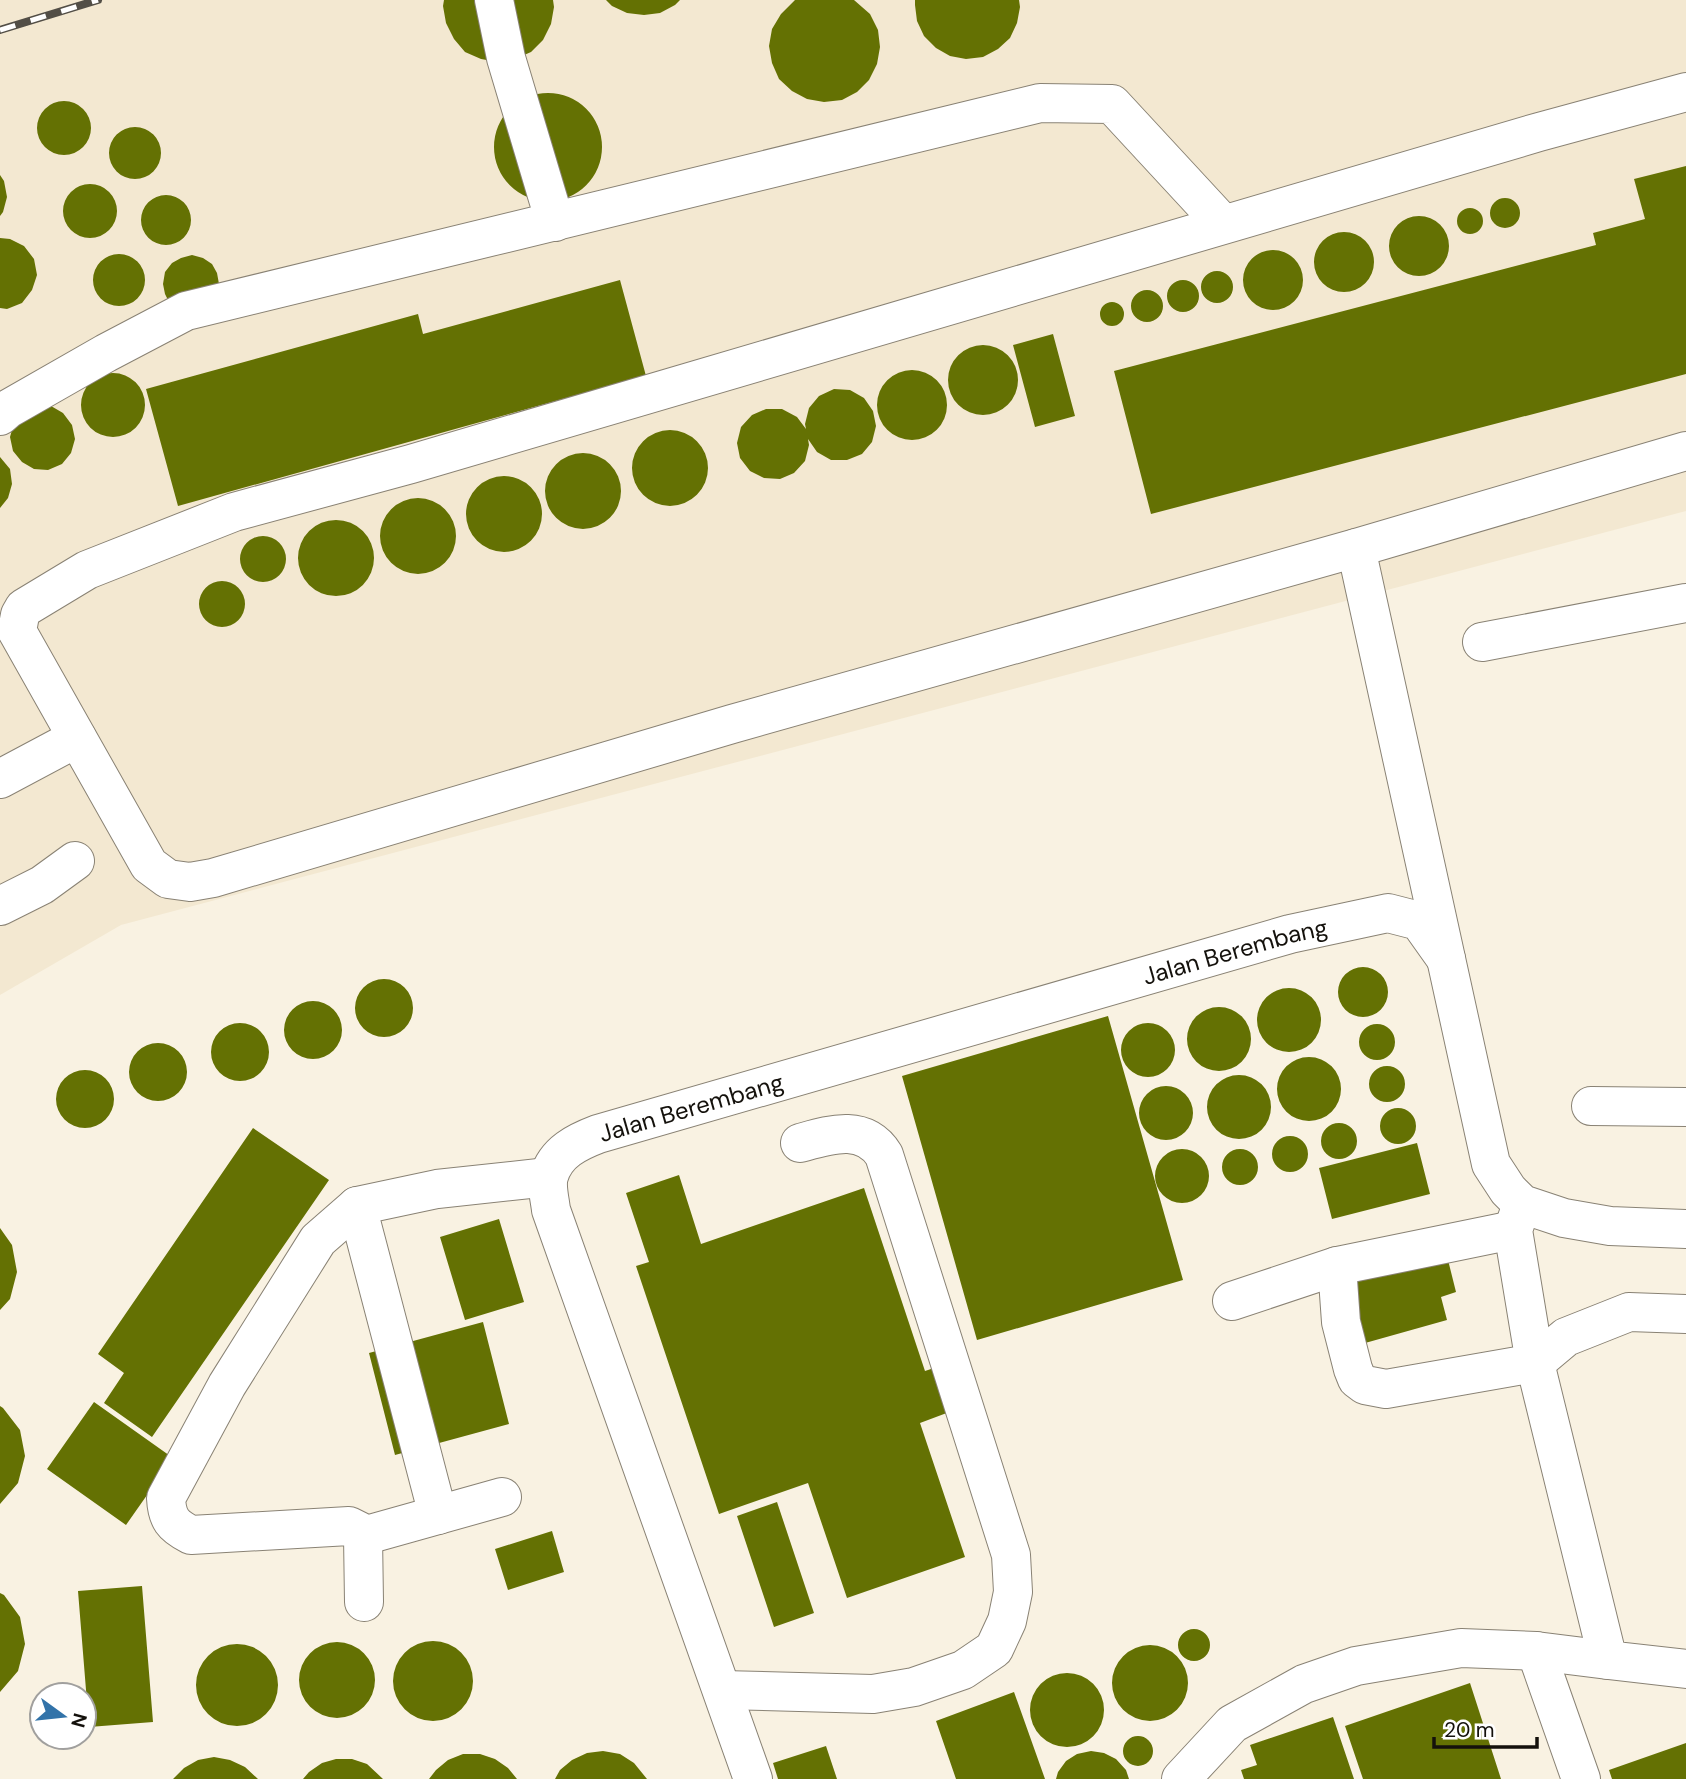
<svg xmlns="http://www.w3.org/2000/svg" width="1686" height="1779" font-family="'DM Sans',sans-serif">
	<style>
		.built { fill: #f3e8d1 }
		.building { fill: #647103 }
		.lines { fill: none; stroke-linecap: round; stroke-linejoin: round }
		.minor-casing { stroke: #898274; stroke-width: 40 }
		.minor { stroke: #fff; stroke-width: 38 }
		.rail-casing { stroke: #524e46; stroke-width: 8 }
		.rail { stroke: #fff; stroke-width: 5; stroke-dasharray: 16; stroke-linecap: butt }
		.labels { text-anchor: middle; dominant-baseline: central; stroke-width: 6; stroke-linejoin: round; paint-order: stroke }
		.street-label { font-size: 24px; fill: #14110c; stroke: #fff }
	</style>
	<rect width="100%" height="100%" fill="#f9f2e2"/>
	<path class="built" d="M 0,0 L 1686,0 L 1686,511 L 121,925 L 0,995 Z"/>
	<path class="building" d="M 444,0 L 553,0 L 554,7 L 551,24 L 543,40 L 531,52 L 515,59 L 498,62 L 481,59 L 465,52 L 454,39 L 446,23 L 443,6 Z
		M 606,0 L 680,0 L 675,5 L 660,13 L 644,15 L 627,13 L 612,6 Z
		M 795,0 L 854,0 L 870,14 L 878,30 L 880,47 L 877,64 L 869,80 L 857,92 L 842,100 L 824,102 L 807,99 L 792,91 L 779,79 L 772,63 L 769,46 L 772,29 L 781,14 Z
		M 915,0 L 1019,0 L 1020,7 L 1017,23 L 1010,38 L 998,49 L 983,57 L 966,59 L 950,56 L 936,48 L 924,36 L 917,21 L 915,5 Z
		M494 147a54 54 0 1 1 108 0a54 54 0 1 1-108 0Z
		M37 128a27 27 0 1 1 54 0a27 27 0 1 1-54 0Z
		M109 153a26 26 0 1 1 52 0a26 26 0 1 1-52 0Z
		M 1686,166 L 1686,374 L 1151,514 L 1114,371 L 1596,245 L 1593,233 L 1645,219 L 1634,179 Z
		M 0,175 L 4,181 L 7,197 L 3,212 L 0,216 Z
		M63 211a27 27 0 1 1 54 0a27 27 0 1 1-54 0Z
		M141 220a25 25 0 1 1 50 0a25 25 0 1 1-50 0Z
		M1490 213a15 15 0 1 1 30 0a15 15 0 1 1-30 0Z
		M1457 221a13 13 0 1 1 26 0a13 13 0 1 1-26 0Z
		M1389 246a30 30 0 1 1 60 0a30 30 0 1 1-60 0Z
		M1314 262a30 30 0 1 1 60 0a30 30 0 1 1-60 0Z
		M 0,238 L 10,239 L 24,246 L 34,259 L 37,275 L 32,290 L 22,303 L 7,309 L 0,308 Z
		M1243 280a30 30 0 1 1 60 0a30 30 0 1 1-60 0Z
		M93 280a26 26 0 1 1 52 0a26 26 0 1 1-52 0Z
		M 192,255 L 203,258 L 212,264 L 217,273 L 219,284 L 170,304 L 165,294 L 163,284 L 165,272 L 172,263 L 181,258 Z
		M1201 287a16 16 0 1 1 32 0a16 16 0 1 1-32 0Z
		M1167 296a16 16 0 1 1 32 0a16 16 0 1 1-32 0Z
		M 620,280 L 646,376 L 178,506 L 146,389 L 418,314 L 423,334 Z
		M1131 306a16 16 0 1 1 32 0a16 16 0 1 1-32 0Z
		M1100 314a12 12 0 1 1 24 0a12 12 0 1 1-24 0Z
		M 1053,334 L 1075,416 L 1035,427 L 1013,345 Z
		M948 380a35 35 0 1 1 70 0a35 35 0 1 1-70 0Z
		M877 405a35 35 0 1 1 70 0a35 35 0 1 1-70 0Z
		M81 405a32 32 0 1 1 64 0a32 32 0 1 1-64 0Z
		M 834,389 L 850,390 L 864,398 L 873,411 L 876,426 L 872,442 L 862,454 L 847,460 L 831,460 L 817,452 L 808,439 L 809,445 L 805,461 L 794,473 L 780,479 L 764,478 L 750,471 L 740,458 L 737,443 L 741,427 L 752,415 L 766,409 L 782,409 L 797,417 L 806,429 L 805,424 L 809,408 L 819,396 Z
		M 51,406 L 63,413 L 72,425 L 75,439 L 71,453 L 62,464 L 48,470 L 34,469 L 22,462 L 13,451 L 10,437 L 14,423 Z
		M632 468a38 38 0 1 1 76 0a38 38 0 1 1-76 0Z
		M545 491a38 38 0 1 1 76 0a38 38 0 1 1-76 0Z
		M 0,457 L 10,469 L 12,484 L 8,498 L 0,508 Z
		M466 514a38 38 0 1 1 76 0a38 38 0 1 1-76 0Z
		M380 536a38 38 0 1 1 76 0a38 38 0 1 1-76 0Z
		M298 558a38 38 0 1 1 76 0a38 38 0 1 1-76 0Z
		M240 559a23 23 0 1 1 46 0a23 23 0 1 1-46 0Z
		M199 604a23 23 0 1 1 46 0a23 23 0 1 1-46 0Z
		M1338 992a25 25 0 1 1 50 0a25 25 0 1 1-50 0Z
		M355 1008a29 29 0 1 1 58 0a29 29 0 1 1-58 0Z
		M1257 1020a32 32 0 1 1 64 0a32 32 0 1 1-64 0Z
		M284 1030a29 29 0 1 1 58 0a29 29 0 1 1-58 0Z
		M1187 1039a32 32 0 1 1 64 0a32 32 0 1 1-64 0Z
		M 1108,1016 L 1183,1280 L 977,1340 L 902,1076 Z
		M211 1052a29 29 0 1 1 58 0a29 29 0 1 1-58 0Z
		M1121 1050a27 27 0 1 1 54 0a27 27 0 1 1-54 0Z
		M1359 1042a18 18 0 1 1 36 0a18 18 0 1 1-36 0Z
		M129 1072a29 29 0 1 1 58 0a29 29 0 1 1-58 0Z
		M1277 1089a32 32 0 1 1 64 0a32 32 0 1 1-64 0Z
		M1369 1084a18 18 0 1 1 36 0a18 18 0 1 1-36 0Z
		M56 1099a29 29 0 1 1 58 0a29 29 0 1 1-58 0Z
		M1207 1107a32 32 0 1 1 64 0a32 32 0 1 1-64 0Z
		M1139 1113a27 27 0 1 1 54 0a27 27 0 1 1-54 0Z
		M1380 1126a18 18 0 1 1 36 0a18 18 0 1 1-36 0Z
		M1321 1141a18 18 0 1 1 36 0a18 18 0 1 1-36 0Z
		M 253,1128 L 329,1180 L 152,1437 L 104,1403 L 124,1373 L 98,1354 Z
		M1272 1154a18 18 0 1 1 36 0a18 18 0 1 1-36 0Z
		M 1417,1143 L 1430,1194 L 1332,1219 L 1319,1168 Z
		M1222 1167a18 18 0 1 1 36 0a18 18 0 1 1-36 0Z
		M1155 1176a27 27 0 1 1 54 0a27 27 0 1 1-54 0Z
		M 679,1175 L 701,1244 L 864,1188 L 925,1371 L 937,1367 L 952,1411 L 920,1423 L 965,1557 L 847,1598 L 808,1483 L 719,1514 L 636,1266 L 649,1262 L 626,1193 Z
		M 499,1219 L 524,1302 L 465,1320 L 440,1237 Z
		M 0,1228 L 12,1245 L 17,1272 L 10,1299 L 0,1310 Z
		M 1445,1248 L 1456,1292 L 1441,1297 L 1447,1320 L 1358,1345 L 1340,1276 Z
		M 483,1322 L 509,1424 L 395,1455 L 369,1353 Z
		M 94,1402 L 173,1458 L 126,1525 L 47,1469 Z
		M 0,1406 L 3,1408 L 20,1430 L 25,1456 L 18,1483 L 0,1504 Z
		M 777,1502 L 814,1613 L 774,1627 L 737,1516 Z
		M 552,1531 L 564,1572 L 508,1590 L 495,1549 Z
		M 142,1586 L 153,1722 L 89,1727 L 78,1591 Z
		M 0,1593 L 4,1595 L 20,1617 L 25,1644 L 18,1671 L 0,1692 Z
		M1178 1645a16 16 0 1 1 32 0a16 16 0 1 1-32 0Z
		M393 1681a40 40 0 1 1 80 0a40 40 0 1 1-80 0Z
		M299 1680a38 38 0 1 1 76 0a38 38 0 1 1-76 0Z
		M196 1685a41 41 0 1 1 82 0a41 41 0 1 1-82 0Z
		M1112 1683a38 38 0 1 1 76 0a38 38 0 1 1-76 0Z
		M1030 1710a37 37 0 1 1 74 0a37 37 0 1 1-74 0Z
		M 1470,1683 L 1501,1779 L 1363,1779 L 1345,1726 Z
		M 1014,1692 L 1045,1779 L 956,1779 L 936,1721 Z
		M 1333,1717 L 1354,1779 L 1244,1779 L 1241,1770 L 1257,1765 L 1250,1745 Z
		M1123 1751a15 15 0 1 1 30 0a15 15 0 1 1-30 0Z
		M 1686,1743 L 1686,1779 L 1612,1779 L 1609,1770 Z
		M 826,1746 L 837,1779 L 778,1779 L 773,1763 Z
		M 603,1751 L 620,1754 L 634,1763 L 647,1779 L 555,1779 L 560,1770 L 572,1760 L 587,1753 Z
		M 1091,1751 L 1104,1753 L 1116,1759 L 1126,1770 L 1129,1779 L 1056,1779 L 1058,1772 L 1066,1761 L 1077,1754 Z
		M 463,1754 L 480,1754 L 495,1759 L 508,1768 L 517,1779 L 429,1779 L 436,1770 L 448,1760 Z
		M 214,1757 L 230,1760 L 245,1767 L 258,1779 L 173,1779 L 184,1768 L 198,1760 Z
		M 336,1759 L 352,1759 L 367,1764 L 383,1779 L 303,1779 L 309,1772 L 322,1763 Z"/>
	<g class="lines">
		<g class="minor-casing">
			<g id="minor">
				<path d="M 494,0 L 506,58 L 555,222"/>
				<path d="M 1686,92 L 1539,132 L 411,464 L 234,512 L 87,570 L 24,608 L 20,615 L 17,631 L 149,865 L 168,879 L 190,882 L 213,878 L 732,724 L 1356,548 L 1686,451"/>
				<path d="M 0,416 L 8,409 L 106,353 L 186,311 L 1040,103 L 1112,104 L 1223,224"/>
				<path d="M 1356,548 L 1491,1164 L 1508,1190 L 1522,1204 L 1564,1218 L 1610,1226 L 1686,1229"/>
				<path d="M 1482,642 L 1686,603"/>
				<path d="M 0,779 L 77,738"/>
				<path d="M 0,906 L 42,885 L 75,861"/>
				<path d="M 1591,1106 L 1686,1107"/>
				<path d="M 1522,1204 L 1513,1230 L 1535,1363 L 1608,1660 L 1686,1669"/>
				<path d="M 357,1206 L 438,1515"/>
				<path d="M 1337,1266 L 1341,1322 L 1353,1369 L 1357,1379 L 1365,1385 L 1386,1389 L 1535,1363 L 1566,1337 L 1629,1312 L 1686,1314"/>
				<path d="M 1232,1301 L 1337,1266 L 1513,1230"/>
				<path d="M 363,1536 L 502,1497"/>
				<path d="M 364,1602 L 363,1536 L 359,1531 L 349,1526 L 191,1535 C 173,1526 167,1519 166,1498 L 227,1385 L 318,1240 L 357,1206 L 437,1189 L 548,1177"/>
				<path d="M 1536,1651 L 1581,1779"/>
				<path d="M 722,1690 L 873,1694 L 914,1687 L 963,1670 L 994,1649 L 1007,1621 L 1013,1592 L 1011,1555 L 884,1155 C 864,1123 829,1135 800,1143"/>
				<path id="s1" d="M 753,1779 L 551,1210 C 550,1200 546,1186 549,1176 C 556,1152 577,1142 598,1134 L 1290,934 L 1388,913 L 1419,921 L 1446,959"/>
				<path d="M 1181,1779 L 1232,1724 L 1304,1684 L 1356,1666 L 1461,1648 L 1536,1651 L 1608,1660"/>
			</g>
		</g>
		<use href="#minor" class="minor"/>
		<g class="rail-casing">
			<path id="rail" d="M 0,30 L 98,0"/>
		</g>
		<use href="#rail" class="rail"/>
	</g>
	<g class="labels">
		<g class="street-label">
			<text stroke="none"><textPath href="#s1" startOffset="1368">Jalan Berembang</textPath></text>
			<text stroke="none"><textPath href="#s1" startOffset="802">Jalan Berembang</textPath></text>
		</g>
	</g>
	<g transform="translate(63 1716) rotate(105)"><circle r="33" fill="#ffffff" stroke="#a1a09e" stroke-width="2"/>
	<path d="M0-5L12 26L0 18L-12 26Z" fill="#3273a9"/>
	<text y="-10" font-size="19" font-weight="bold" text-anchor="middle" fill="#14110c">N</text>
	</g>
	<path d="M1434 1737v10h103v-10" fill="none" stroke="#14110c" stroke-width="3.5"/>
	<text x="1444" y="1737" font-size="21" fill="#14110c" stroke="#ffffff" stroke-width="5" paint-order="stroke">20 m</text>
</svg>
